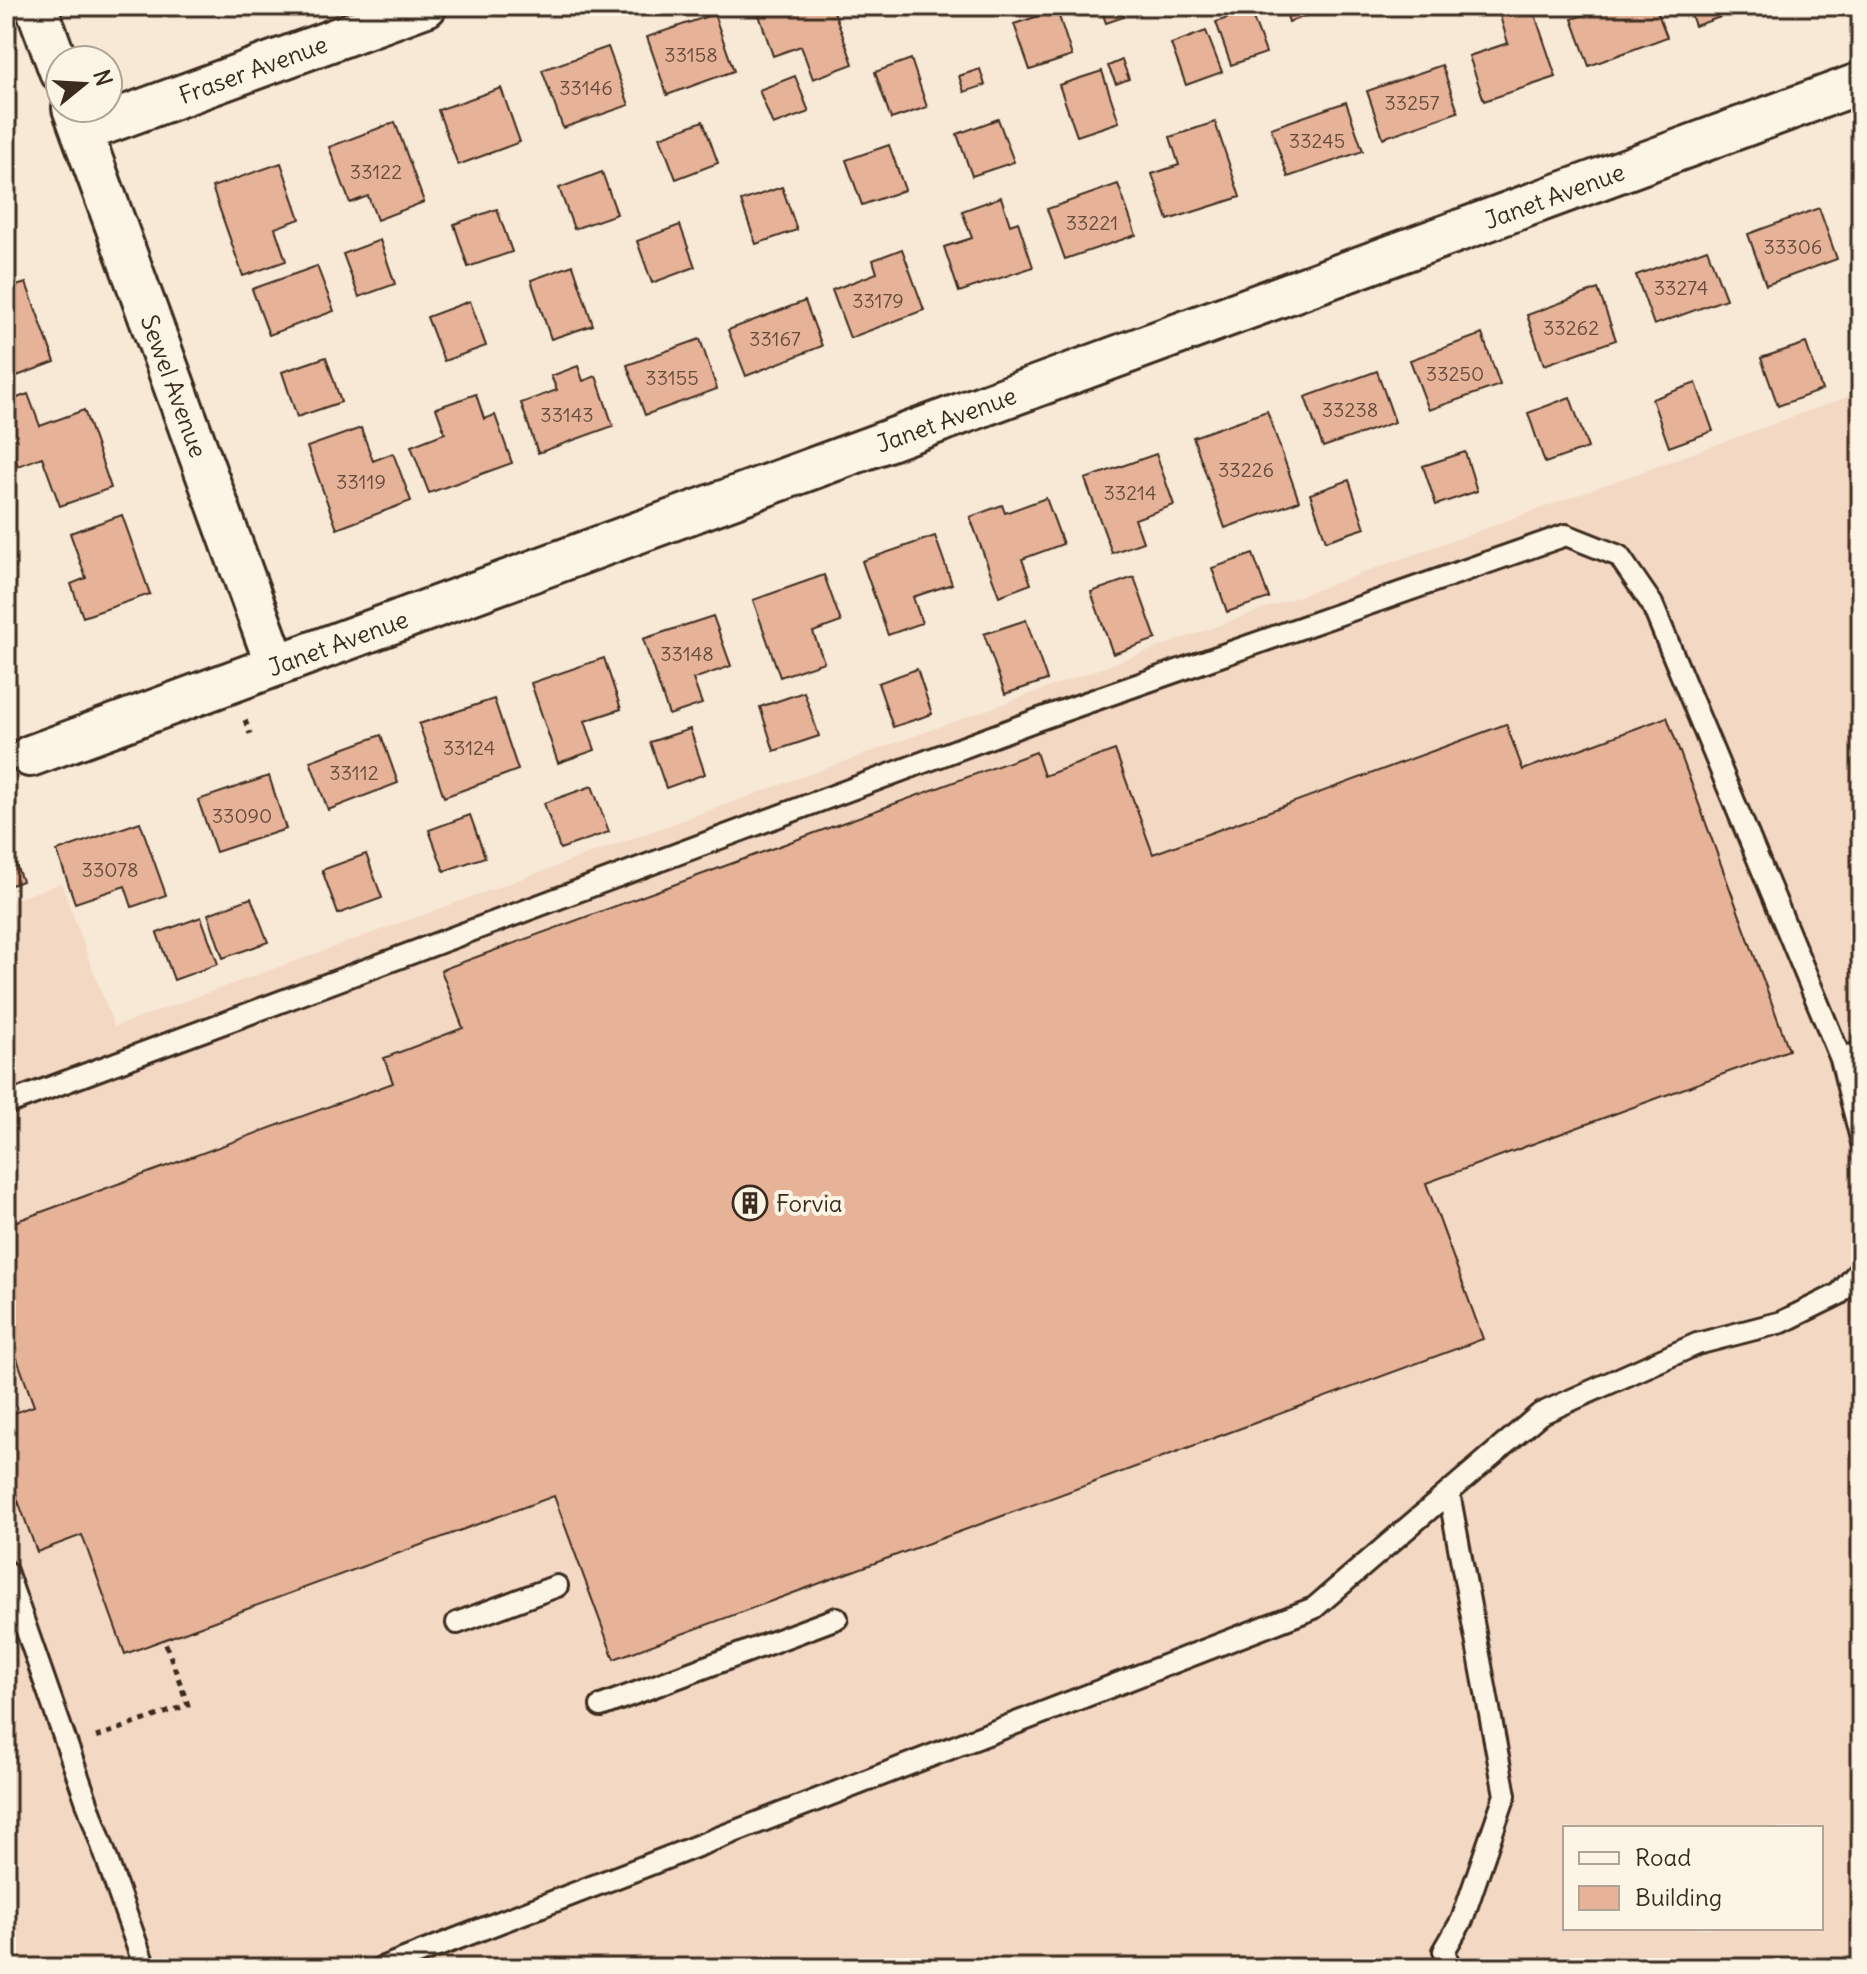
<svg xmlns="http://www.w3.org/2000/svg" width="1867" height="1974" font-family="Delius,sans-serif">
	<style>
		.built { fill: #f3d8c3; fill-rule: evenodd }
		.building { fill: #e6b398; stroke: #3b2a1e; stroke-width: 2 }
		.lines { fill: none; stroke-linecap: round; stroke-linejoin: round }
		.lane-casing { stroke: #3b2a1e; stroke-width: 26 }
		.street-casing { stroke: #3b2a1e; stroke-width: 46 }
		.path { stroke: #3b2a1e; stroke-width: 5; stroke-dasharray: 6 6; stroke-linecap: butt }
		.lane { stroke: #fcf5e5; stroke-width: 20 }
		.street { stroke: #fcf5e5; stroke-width: 40 }
		.labels { text-anchor: middle; dominant-baseline: central; stroke-width: 8; stroke-linejoin: round; paint-order: stroke }
		.number-label { font-size: 20px; fill: #664c3c }
		.street-label { font-size: 24px; fill: #3b2a1e; stroke: #fcf5e5 }
		.poi-label { font-size: 24px; fill: #3b2a1e; stroke: #fcf5e5; text-anchor: start }
	</style>
	<rect width="100%" height="100%" fill="#f8e8d6"/>
	<filter id="ink" filterUnits="userSpaceOnUse"><feTurbulence type="fractalNoise" baseFrequency=".0125" numOctaves="2"/><feDisplacementMap in="SourceGraphic" scale="16" xChannelSelector="R" yChannelSelector="G"/><feConvolveMatrix kernelMatrix="1 2 1 2 8 2 1 2 1" color-interpolation-filters="sRGB"/></filter>
	<g filter="url(#ink)">
		<path class="built" d="M 1861,392 L 1861,1968 L 6,1968 L 6,903 L 61,883 L 114,1027 ZM 1565,1828 L 1821,1828 L 1821,1928 L 1565,1928 Z"/>
		<path class="building" d="M 756,6 L 832,6 L 853,64 L 813,79 L 801,46 L 773,56 Z
			M 1100,6 L 1120,6 L 1124,17 L 1106,23 Z
			M 1284,6 L 1302,6 L 1306,16 L 1289,22 Z
			M 1532,6 L 1556,77 L 1484,101 L 1469,56 L 1508,43 L 1500,16 Z
			M 1608,6 L 1655,6 L 1667,37 L 1589,66 L 1572,19 Z
			M 1688,6 L 1752,6 L 1695,26 Z
			M 1057,10 L 1072,56 L 1030,70 L 1014,24 Z
			M 1250,10 L 1266,53 L 1231,65 L 1216,22 Z
			M 714,14 L 734,71 L 667,95 L 647,37 Z
			M 1206,31 L 1222,72 L 1186,85 L 1171,44 Z
			M 608,47 L 629,105 L 563,128 L 542,70 Z
			M 911,59 L 927,107 L 891,119 L 875,72 Z
			M 1122,60 L 1129,79 L 1116,84 L 1108,66 Z
			M 1442,65 L 1458,112 L 1383,138 L 1367,91 Z
			M 980,69 L 985,85 L 964,92 L 959,76 Z
			M 1102,71 L 1119,122 L 1077,136 L 1059,85 Z
			M 795,76 L 809,112 L 773,125 L 759,90 Z
			M 501,88 L 520,142 L 458,165 L 438,110 Z
			M 1346,102 L 1363,151 L 1288,177 L 1271,128 Z
			M 998,119 L 1014,162 L 972,176 L 957,134 Z
			M 703,121 L 718,163 L 676,179 L 660,137 Z
			M 395,122 L 424,202 L 377,220 L 368,196 L 350,203 L 329,147 Z
			M 1215,122 L 1240,197 L 1168,220 L 1152,174 L 1179,165 L 1170,137 Z
			M 889,145 L 905,190 L 862,205 L 846,160 Z
			M 281,163 L 300,219 L 275,228 L 286,261 L 243,276 L 212,187 Z
			M 602,172 L 617,214 L 574,229 L 559,188 Z
			M 1118,184 L 1136,235 L 1065,259 L 1047,209 Z
			M 782,187 L 797,230 L 756,244 L 741,201 Z
			M 1001,197 L 1010,225 L 1018,222 L 1033,267 L 959,292 L 944,247 L 972,238 L 962,211 Z
			M 1819,208 L 1837,259 L 1766,285 L 1748,234 Z
			M 497,209 L 512,252 L 468,267 L 454,224 Z
			M 680,225 L 695,267 L 652,283 L 637,241 Z
			M 380,240 L 395,284 L 359,297 L 343,254 Z
			M 902,249 L 924,310 L 850,338 L 832,290 L 877,273 L 873,260 Z
			M 1707,249 L 1726,299 L 1654,325 L 1636,275 Z
			M 573,265 L 593,325 L 551,339 L 531,280 Z
			M 317,266 L 334,311 L 269,335 L 252,289 Z
			M 6,267 L 13,287 L 26,283 L 55,362 L 6,380 Z
			M 1598,289 L 1616,340 L 1544,365 L 1527,315 Z
			M 470,301 L 486,346 L 444,361 L 427,317 Z
			M 805,301 L 822,346 L 746,376 L 728,330 Z
			M 1482,334 L 1500,385 L 1429,410 L 1410,360 Z
			M 700,339 L 717,389 L 645,415 L 627,365 Z
			M 1806,343 L 1822,390 L 1778,406 L 1761,358 Z
			M 326,357 L 341,402 L 297,417 L 282,372 Z
			M 578,366 L 583,381 L 596,376 L 613,426 L 538,453 L 521,403 L 557,390 L 551,376 Z
			M 1377,371 L 1395,422 L 1323,447 L 1305,397 Z
			M 1696,383 L 1713,431 L 1669,447 L 1652,399 Z
			M 28,394 L 40,426 L 84,410 L 111,488 L 60,506 L 42,457 L 18,466 L 12,451 L 6,453 L 6,402 Z
			M 476,394 L 484,419 L 495,415 L 512,463 L 429,493 L 411,446 L 445,433 L 436,408 Z
			M 1570,397 L 1588,448 L 1545,463 L 1528,413 Z
			M 1267,411 L 1299,501 L 1225,528 L 1193,437 Z
			M 361,428 L 373,461 L 393,453 L 411,501 L 337,529 L 307,447 Z
			M 1465,452 L 1477,491 L 1436,505 L 1423,466 Z
			M 1156,454 L 1174,505 L 1135,519 L 1143,542 L 1112,553 L 1085,479 Z
			M 1349,480 L 1365,528 L 1326,541 L 1310,494 Z
			M 1046,498 L 1063,544 L 1022,559 L 1031,584 L 999,596 L 970,517 L 1002,505 L 1005,513 Z
			M 122,515 L 150,594 L 83,617 L 71,584 L 86,578 L 70,533 Z
			M 935,536 L 952,584 L 913,597 L 922,623 L 888,635 L 862,561 Z
			M 1253,554 L 1269,598 L 1227,612 L 1212,568 Z
			M 824,575 L 841,622 L 813,632 L 824,662 L 780,677 L 753,600 Z
			M 1134,577 L 1156,639 L 1113,654 L 1091,592 Z
			M 713,616 L 731,666 L 693,679 L 702,704 L 669,715 L 643,639 Z
			M 1026,620 L 1047,680 L 1005,694 L 984,634 Z
			M 604,658 L 621,709 L 585,721 L 595,750 L 558,763 L 531,683 Z
			M 917,669 L 932,714 L 893,727 L 878,683 Z
			M 804,692 L 819,736 L 774,751 L 760,707 Z
			M 494,699 L 518,770 L 444,797 L 419,724 Z
			M 1667,717 L 1789,1050 L 1426,1183 L 1483,1339 L 614,1659 L 554,1496 L 125,1654 L 82,1535 L 37,1552 L 6,1468 L 6,1416 L 34,1406 L 6,1328 L 6,1225 L 393,1083 L 384,1058 L 463,1028 L 441,970 L 1036,752 L 1044,776 L 1115,750 L 1153,854 L 1506,724 L 1523,770 Z
			M 690,729 L 705,774 L 666,788 L 650,742 Z
			M 381,735 L 398,783 L 328,810 L 310,761 Z
			M 269,776 L 286,829 L 216,852 L 198,800 Z
			M 592,786 L 609,832 L 560,849 L 544,803 Z
			M 470,815 L 485,857 L 444,871 L 429,830 Z
			M 140,822 L 166,895 L 132,907 L 125,886 L 75,903 L 57,851 Z
			M 6,838 L 22,881 L 6,887 Z
			M 366,854 L 382,898 L 338,914 L 322,870 Z
			M 251,898 L 268,942 L 223,958 L 208,914 Z
			M 201,917 L 218,964 L 174,980 L 157,933 Z"/>
		<g class="lines">
			<g class="lane-casing">
				<path id="lane" d="M 1841,1059 L 1861,1052
					M 6,1104 L 1034,721 L 1566,535 L 1619,556 L 1652,604 L 1841,1059 L 1861,1139
					M 1449,1493 L 1505,1795 L 1462,1920 L 1444,1951 L 1450,1968
					M 6,1571 L 145,1968
					M 457,1623 L 557,1586
					M 601,1706 L 837,1618
					M 381,1968 L 1314,1608 L 1540,1414 L 1697,1344 L 1782,1322 L 1839,1294 L 1861,1269"/>
			</g>
			<g class="street-casing">
				<g id="street">
					<path d="M 36,6 L 60,71"/>
					<path id="s1" d="M 73,108 L 276,665"/>
					<path id="s2" d="M 82,132 L 426,6"/>
					<path id="s3" d="M 30,756 L 1861,83"/>
				</g>
			</g>
			<path class="path" d="M 245,720 L 250,734
				M 6,1207 L 12,1223
				M 6,1508 L 19,1503
				M 96,1737 L 188,1705 L 164,1639"/>
			<use href="#lane" class="lane"/>
			<use href="#street" class="street"/>
		</g>
	</g>
	<defs>
		<g id="building-ring" transform="scale(1.8)"><circle r="9.5" fill="#fcf5e5" stroke="#3b2a1e" stroke-width="1.5"/><path d="M-4-6H4V6H1V3H-1V6H-4ZM-2.5-4.3h1.7v1.8h-1.7ZM.8-4.3h1.7v1.8H.8ZM-2.5-1h1.7V.8h-1.7ZM.8-1h1.7V.8H.8Z" fill="#3b2a1e"/></g>
	</defs>
	<g fill-rule="evenodd">
		<use href="#building-ring" x="750" y="1203"/>
	</g>
	<g class="labels">
		<g class="number-label">
			<text x="691" y="54">33158</text>
			<text x="586" y="87">33146</text>
			<text x="1412" y="102">33257</text>
			<text x="1317" y="140">33245</text>
			<text x="376" y="171">33122</text>
			<text x="1092" y="222">33221</text>
			<text x="1793" y="246">33306</text>
			<text x="1681" y="287">33274</text>
			<text x="878" y="300">33179</text>
			<text x="1571" y="327">33262</text>
			<text x="775" y="338">33167</text>
			<text x="1455" y="373">33250</text>
			<text x="672" y="377">33155</text>
			<text x="1350" y="409">33238</text>
			<text x="567" y="414">33143</text>
			<text x="1246" y="469">33226</text>
			<text x="361" y="481">33119</text>
			<text x="1130" y="492">33214</text>
			<text x="687" y="653">33148</text>
			<text x="469" y="747">33124</text>
			<text x="354" y="772">33112</text>
			<text x="242" y="815">33090</text>
			<text x="110" y="869">33078</text>
		</g>
		<g class="street-label">
			<text stroke="none"><textPath href="#s2" startOffset="182">Fraser Avenue</textPath></text>
			<text stroke="none"><textPath href="#s3" startOffset="1624">Janet Avenue</textPath></text>
			<text stroke="none"><textPath href="#s1" startOffset="296">Sewel Avenue</textPath></text>
			<text stroke="none"><textPath href="#s3" startOffset="976">Janet Avenue</textPath></text>
			<text stroke="none"><textPath href="#s3" startOffset="328">Janet Avenue</textPath></text>
		</g>
		<g class="poi-label">
			<text x="776" y="1203">Forvia</text>
		</g>
	</g>
	<rect width="1867" height="1974" fill="none" stroke="#fcf5e5" stroke-width="32"/>
	<rect x="16" y="16" width="1835" height="1942" fill="none" stroke="#3b2a1e" stroke-width="3" filter="url(#ink)"/>
	<rect x="1563" y="1826" width="260" height="104" fill="#fcf5e5" stroke="#afa495" stroke-width="2"/>
	<rect x="1579" y="1852" width="40" height="12" fill="#fcf5e5" stroke="#afa495" stroke-width="2"/>
	<text x="1635" y="1866" font-size="24" fill="#3b2a1e">Road</text>
	<rect x="1579" y="1886" width="40" height="24" fill="#e6b398" stroke="#afa495" stroke-width="2"/>
	<text x="1635" y="1906" font-size="24" fill="#3b2a1e">Building</text>
	<g transform="translate(84 84) rotate(72)"><circle r="38" fill="#fcf5e5" stroke="#afa495" stroke-width="2"/>
	<path d="M0-6L14 30L0 20L-14 30Z" fill="#3b2a1e"/>
	<text y="-12" font-size="22" font-weight="bold" text-anchor="middle" fill="#3b2a1e">N</text>
	</g>
</svg>
